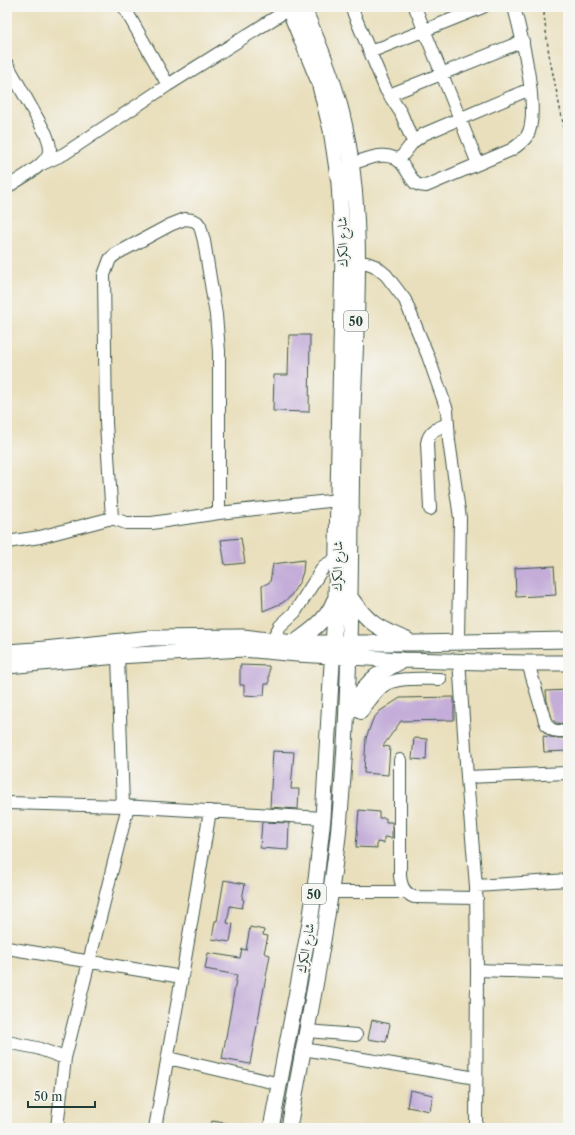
<svg xmlns="http://www.w3.org/2000/svg" width="575" height="1135" font-family="'Libre Caslon Text',Amiri,serif">
	<style>
		.building { fill: #c4aed9 }
		.lines { fill: none; stroke-linecap: round; stroke-linejoin: round }
		.minor-casing { stroke: #3d5548; stroke-width: 14 }
		.major-casing { stroke: #3d5548; stroke-width: 17 }
		.path { stroke: #3d5548; stroke-width: 1.5; stroke-dasharray: 3 3; stroke-linecap: butt }
		.minor { stroke: #fff; stroke-width: 12 }
		.major { stroke: #fff; stroke-width: 15 }
		.labels { text-anchor: middle; dominant-baseline: central; stroke-width: 4; stroke-linejoin: round; paint-order: stroke }
		.shield { fill: #f6f6f2; stroke: #60746d; stroke-width: 1 }
		.shield-label { font-size: 12px; font-weight: bold; fill: #1f3d34 }
		.street-label { font-size: 13px; fill: #1f3d34; stroke: #f6f6f2 }
	</style>
	<rect width="100%" height="100%" fill="#f6f6f2"/>
	<filter id="ink" filterUnits="userSpaceOnUse"><feTurbulence type="fractalNoise" baseFrequency=".025" numOctaves="2"/><feDisplacementMap in="SourceGraphic" scale="8" xChannelSelector="R" yChannelSelector="G"/><feConvolveMatrix kernelMatrix="1 2 1 2 8 2 1 2 1" color-interpolation-filters="sRGB"/></filter>
	<filter id="wash" filterUnits="userSpaceOnUse"><feTurbulence type="fractalNoise" baseFrequency=".012" numOctaves="4" result="noise"/><feDisplacementMap in="SourceGraphic" scale="16" xChannelSelector="R" yChannelSelector="G"/><feGaussianBlur stdDeviation="0.9" result="paint"/><feColorMatrix in="noise" values="0 0 0 0 0 0 0 0 0 0 0 0 0 0 0 0 0 1.4 0 .05"/><feComposite in="paint" operator="in"/></filter>
	<g filter="url(#wash)">
		<rect width="100%" height="100%" fill="#e9dfbc"/>
		<g id="blocks">
			<path class="building" d="M 289,335 L 310,335 L 309,412 L 273,411 L 274,375 L 288,375 Z
				M 241,538 L 245,563 L 225,565 L 221,540 Z
				M 304,560 L 303,572 L 300,581 L 290,597 L 282,603 L 263,611 L 262,586 L 270,582 L 273,564 Z
				M 554,566 L 556,595 L 516,597 L 515,568 Z
				M 240,665 L 269,666 L 269,684 L 265,684 L 264,695 L 259,695 L 259,696 L 244,695 L 244,685 L 240,685 Z
				M 568,690 L 568,724 L 556,723 L 552,718 L 547,701 L 546,691 Z
				M 454,697 L 454,720 L 401,721 L 383,746 L 390,747 L 388,775 L 364,773 L 366,738 L 373,719 L 380,711 L 400,698 Z
				M 543,736 L 557,738 L 568,738 L 568,751 L 544,752 Z
				M 414,738 L 427,739 L 426,760 L 412,759 Z
				M 273,751 L 294,752 L 291,789 L 299,789 L 298,809 L 270,807 Z
				M 359,810 L 379,812 L 379,818 L 386,818 L 386,822 L 392,822 L 392,838 L 384,837 L 384,843 L 377,842 L 377,848 L 356,847 Z
				M 262,822 L 289,823 L 288,850 L 260,848 Z
				M 224,880 L 245,884 L 242,899 L 244,900 L 242,908 L 230,906 L 227,923 L 233,924 L 230,942 L 212,939 L 215,921 L 217,921 Z
				M 250,927 L 264,930 L 263,935 L 268,936 L 264,953 L 270,955 L 250,1064 L 222,1059 L 237,975 L 205,969 L 208,953 L 240,958 L 242,949 L 246,950 Z
				M 372,1020 L 390,1024 L 386,1042 L 368,1039 Z
				M 410,1090 L 433,1095 L 430,1111 L 407,1107 Z
				M 212,1121 L 232,1124 L 231,1128 L 210,1128 Z"/>
		</g>
	</g>
	<g filter="url(#ink)">
		<use href="#blocks" fill-opacity="0" stroke="#3d5548" stroke-width="1"/>
		<g class="lines">
			<g class="minor-casing">
				<path id="minor" d="M 124,7 L 168,85
					M 351,7 L 386,90 L 401,113 L 413,142
					M 415,7 L 478,164
					M 370,52 L 483,7
					M 7,64 L 46,134 C 48,139 50,144 50,149 C 48,165 19,179 7,187
					M 389,95 L 523,41
					M 399,160 L 413,142 L 424,134 L 530,89
					M 42,164 L 64,154 L 168,85 L 289,9
					M 351,164 C 367,159 389,148 402,164 C 407,170 410,177 415,183 L 419,185 L 426,186 L 511,150 C 517,146 523,142 527,136 C 541,114 521,33 514,7
					M 357,263 L 367,263 L 375,266 L 386,275 L 405,300 L 428,356 L 447,410 L 449,441 L 460,518 L 458,641
					M 430,509 L 427,443 C 429,431 437,428 448,424
					M 112,518 L 106,423 L 104,275 L 110,259 L 116,254 L 170,225 L 185,219 L 192,220 L 197,222 L 200,226 L 204,241 L 216,315 L 219,351 L 219,513
					M 7,542 L 40,537 L 112,518 L 126,523 L 152,523 L 219,513 L 338,500
					M 272,640 L 280,626 L 295,612 L 324,566 L 336,559
					M 118,656 L 123,806
					M 459,660 L 467,777 L 476,886 L 477,970 L 476,1128
					M 528,663 L 545,721 C 550,733 557,731 568,731
					M 361,713 C 367,705 374,694 382,687 C 395,676 423,679 440,679
					M 400,760 L 400,876 C 401,886 404,893 414,897 L 477,898
					M 467,777 L 568,773
					M 7,803 L 123,806 L 323,818
					M 476,886 L 568,880
					M 331,892 L 405,892
					M 7,948 L 182,977
					M 477,970 L 568,973
					M 307,1031 L 356,1035
					M 7,1042 L 37,1048 L 65,1058
					M 303,1049 L 476,1078
					M 168,1058 L 280,1084
					M 57,1128 L 65,1058 L 128,806
					M 155,1128 L 182,977 L 210,811"/>
			</g>
			<g class="major-casing">
				<path id="major" d="M 350,597 C 369,624 377,628 407,640
					M 294,643 C 310,632 327,620 334,601
					M 7,652 L 35,650 L 151,638 L 243,637 L 294,643 L 415,643 L 568,640
					M 7,666 L 118,656 L 243,649 L 297,654 L 403,660 L 528,663 L 568,663
					M 349,713 C 364,683 374,675 403,660
					M 271,1128 L 310,923 L 316,880 L 323,818 L 336,595 L 343,251 L 339,183 L 331,130 L 319,82 L 288,7
					M 289,1128 C 306,1031 327,934 338,836 C 351,706 350,574 352,443 C 354,334 368,221 342,114 C 333,77 318,42 303,7"/>
			</g>
			<path class="path" d="M 545,7 L 544,15 L 549,55 L 568,147"/>
			<use href="#minor" class="minor"/>
			<use href="#major" class="major"/>
		</g>
	</g>
	<g class="labels">
		<g class="shield">
			<rect x="344" y="311" width="24" height="20" rx="3"/>
			<rect x="302" y="884" width="24" height="20" rx="3"/>
		</g>
		<g class="shield-label">
			<text x="356" y="321">50</text>
			<text x="314" y="894">50</text>
		</g>
		<g class="street-label">
			<text transform="translate(342 242) rotate(-91)">شارع الكرك</text>
			<text transform="translate(337 566) rotate(-89)">شارع الكرك</text>
			<text transform="translate(305 948) rotate(-80)">شارع الكرك</text>
		</g>
	</g>
	<rect width="575" height="1135" fill="none" stroke="#f6f6f2" stroke-width="24"/>
	<path d="M28 1101v6h67v-6" fill="none" stroke="#1f3d34" stroke-width="2"/>
	<text x="34" y="1101" font-size="12" fill="#1f3d34" stroke="#f6f6f2" stroke-width="3" paint-order="stroke">50 m</text>
</svg>
